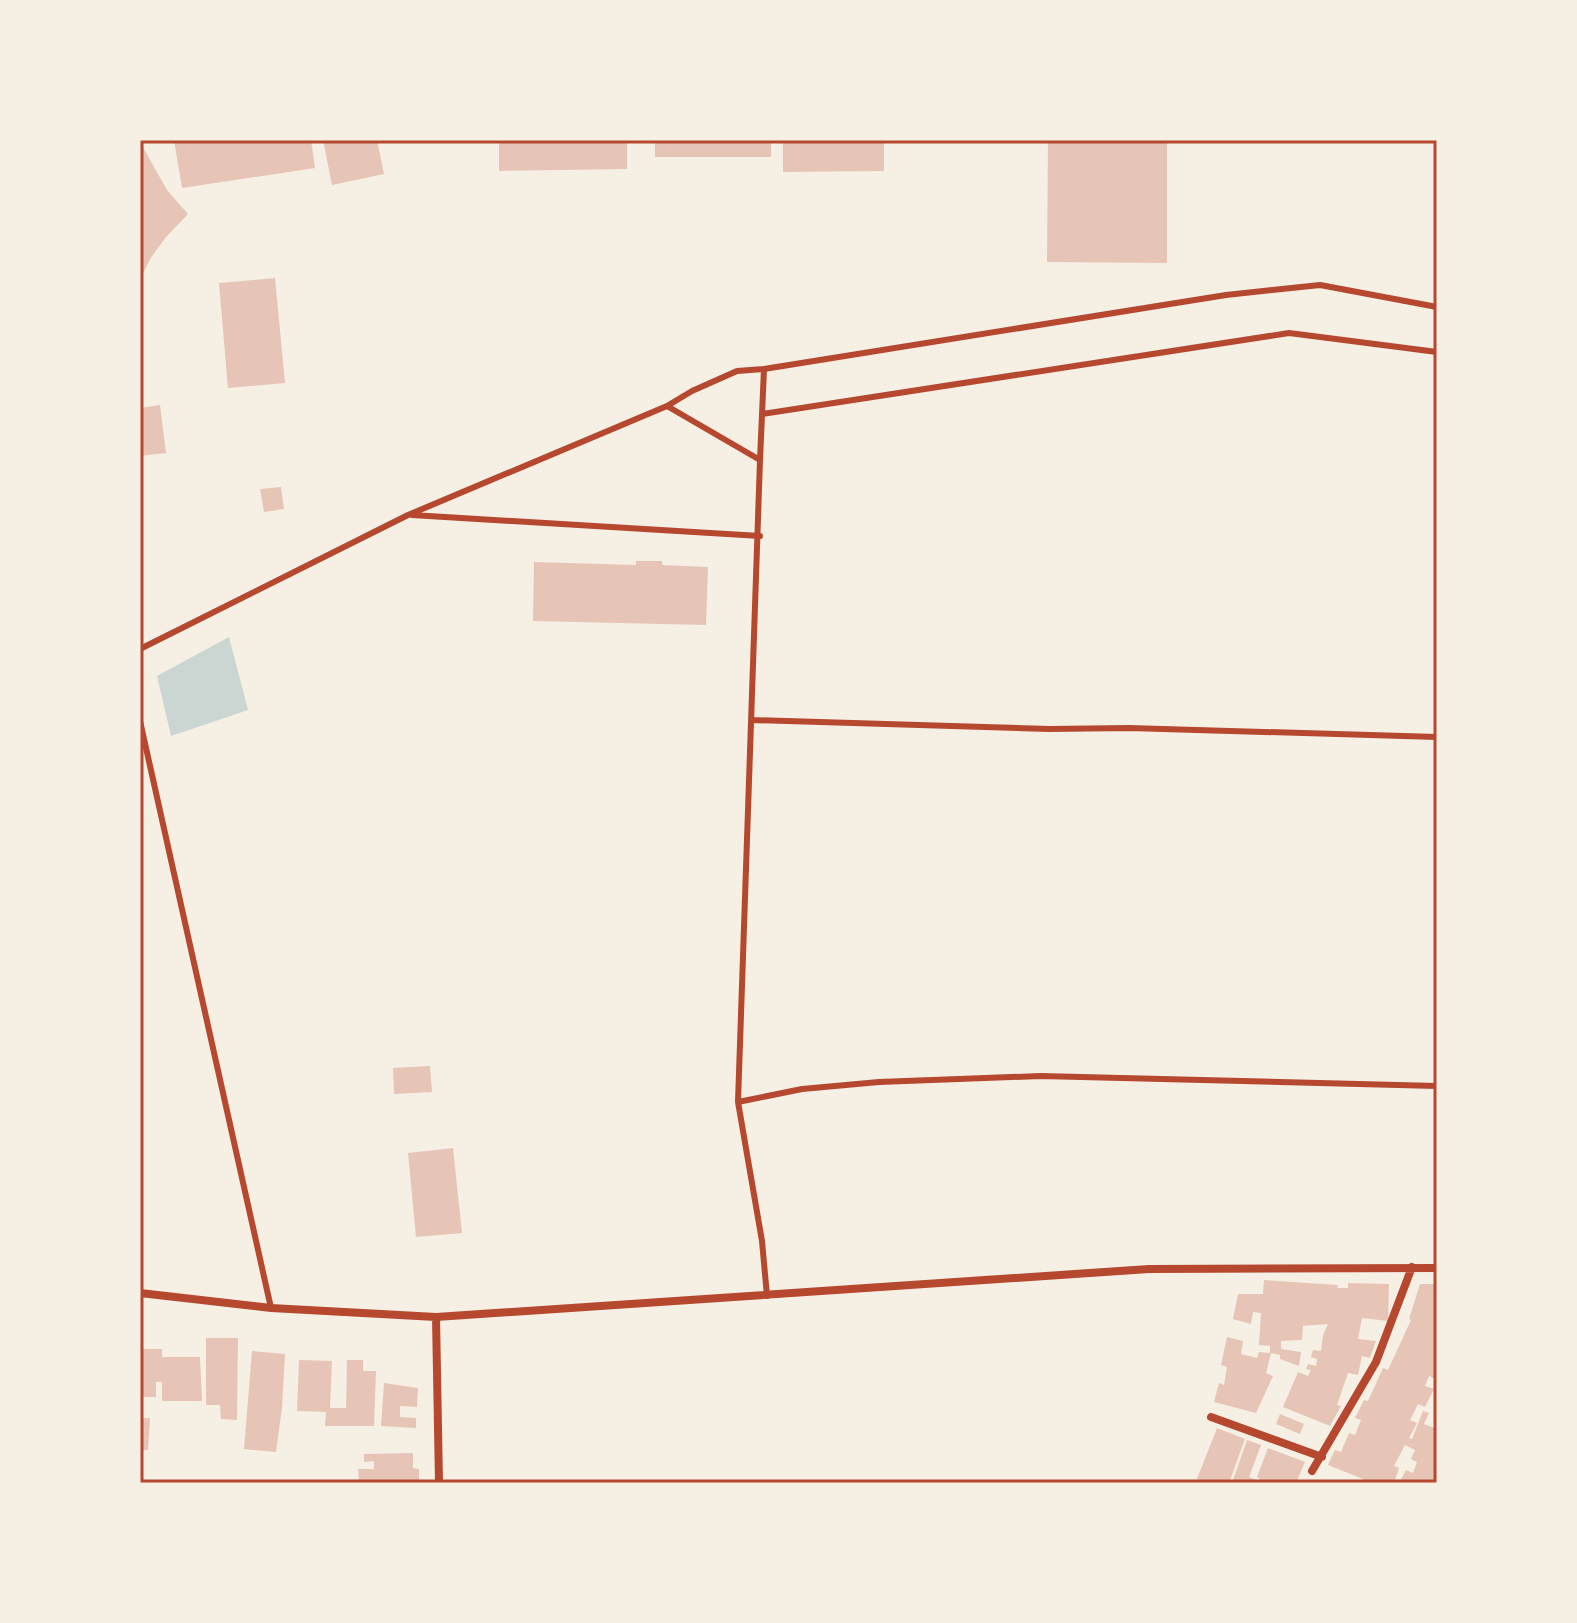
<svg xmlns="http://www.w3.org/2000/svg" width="1577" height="1623" font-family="'DM Sans',sans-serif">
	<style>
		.water { fill: #c9d6d2 }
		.building { fill: #e6c5b7 }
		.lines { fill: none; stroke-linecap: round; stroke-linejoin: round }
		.service { stroke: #b5482f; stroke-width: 6 }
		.minor { stroke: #b5482f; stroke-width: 8 }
		.neatline { fill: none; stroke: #b5482f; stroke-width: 3 }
	</style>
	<rect width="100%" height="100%" fill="#f6efe4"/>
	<path class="water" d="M 229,637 L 248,710 L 171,736 L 157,676 Z"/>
	<path class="building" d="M 174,140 L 311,140 L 315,168 L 182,188 Z
		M 323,140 L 377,140 L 384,174 L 332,185 Z
		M 499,140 L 627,140 L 627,169 L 499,171 Z
		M 655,140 L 771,140 L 771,157 L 655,157 Z
		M 783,140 L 884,140 L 884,171 L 783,172 Z
		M 1048,140 L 1167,140 L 1167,263 L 1047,262 Z
		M 140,142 L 167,190 L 188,214 L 166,237 L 150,259 L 140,280 Z
		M 275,278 L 285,383 L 228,388 L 219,283 Z
		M 160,405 L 166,453 L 140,456 L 140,408 Z
		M 281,487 L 284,509 L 264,512 L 260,489 Z
		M 636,561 L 662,561 L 662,565 L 708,567 L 706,625 L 533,621 L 534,562 L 636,565 Z
		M 430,1066 L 432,1092 L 394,1094 L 393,1068 Z
		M 453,1148 L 462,1233 L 416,1237 L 408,1153 Z
		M 1264,1280 L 1338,1285 L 1337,1288 L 1348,1288 L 1348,1283 L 1389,1284 L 1388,1321 L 1362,1318 L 1358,1339 L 1376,1341 L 1370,1358 L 1362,1356 L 1358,1375 L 1348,1373 L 1337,1405 L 1341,1406 L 1330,1426 L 1283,1407 L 1298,1372 L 1308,1376 L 1311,1370 L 1306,1369 L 1308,1364 L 1316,1366 L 1317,1359 L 1311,1357 L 1313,1350 L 1321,1351 L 1323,1335 L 1328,1324 L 1303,1326 L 1302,1340 L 1281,1341 L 1281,1349 L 1301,1352 L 1299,1366 L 1280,1359 L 1280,1355 L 1271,1353 L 1266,1373 L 1273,1376 L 1256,1413 L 1214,1402 L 1219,1383 L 1224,1385 L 1227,1367 L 1221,1365 L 1227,1337 L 1243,1341 L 1241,1354 L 1257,1358 L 1259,1352 L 1270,1353 L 1270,1346 L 1259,1345 L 1261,1313 L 1253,1312 L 1251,1324 L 1233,1319 L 1238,1294 L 1263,1294 Z
		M 1420,1284 L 1437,1284 L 1437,1380 L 1429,1376 L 1425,1386 L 1434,1389 L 1425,1407 L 1418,1404 L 1410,1420 L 1417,1423 L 1409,1438 L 1412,1439 L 1423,1411 L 1429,1413 L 1424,1424 L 1437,1429 L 1437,1483 L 1399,1483 L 1406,1470 L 1413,1473 L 1417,1462 L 1411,1459 L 1415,1450 L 1405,1445 L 1394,1466 L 1399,1468 L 1394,1483 L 1361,1483 L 1363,1479 L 1328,1465 L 1335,1450 L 1341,1452 L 1349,1433 L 1355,1435 L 1361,1420 L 1355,1418 L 1364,1400 L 1368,1401 L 1383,1368 L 1388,1370 L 1411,1320 L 1409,1319 Z
		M 206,1338 L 238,1338 L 237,1420 L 221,1419 L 220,1405 L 206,1405 Z
		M 140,1349 L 162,1349 L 162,1357 L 200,1357 L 202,1401 L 162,1401 L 162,1382 L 156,1382 L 156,1397 L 140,1397 Z
		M 252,1351 L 285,1354 L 282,1408 L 276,1452 L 244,1449 Z
		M 299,1360 L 332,1361 L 330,1408 L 346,1408 L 347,1360 L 363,1360 L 363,1371 L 376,1371 L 374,1426 L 325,1426 L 326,1412 L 297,1411 Z
		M 384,1383 L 418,1388 L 417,1407 L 400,1406 L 400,1417 L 416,1418 L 416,1428 L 381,1426 Z
		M 1280,1414 L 1304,1424 L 1300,1434 L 1276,1424 Z
		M 140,1418 L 150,1418 L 148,1450 L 140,1450 Z
		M 1217,1428 L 1245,1439 L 1229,1483 L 1208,1483 L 1197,1479 Z
		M 1247,1440 L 1261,1445 L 1249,1477 L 1259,1481 L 1260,1479 L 1257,1477 L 1268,1448 L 1305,1462 L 1296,1483 L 1232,1483 Z
		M 413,1453 L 413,1468 L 419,1469 L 419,1483 L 359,1483 L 358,1469 L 374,1469 L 374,1461 L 364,1462 L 364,1454 Z"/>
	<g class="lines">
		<path class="service" d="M 764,369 L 1226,295 L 1320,285 L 1437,307
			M 762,414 L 1289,333 L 1437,352
			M 760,460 L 738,1102 L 762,1241 L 767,1296
			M 412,515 L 760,536
			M 140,649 L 408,515 L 667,406 L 692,391 L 737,371 L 764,369 L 760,460 L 667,406
			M 751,720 L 1049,729 L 1129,728 L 1437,737
			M 140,721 L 271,1308
			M 738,1102 L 802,1089 L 879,1082 L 1041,1076 L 1437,1086"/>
		<path class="minor" d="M 140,1293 L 271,1308 L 436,1317 L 1149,1269 L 1437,1268
			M 436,1317 L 439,1483
			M 1211,1417 L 1322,1457
			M 1312,1471 L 1376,1362 L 1412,1267"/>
	</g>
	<rect width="1577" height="1623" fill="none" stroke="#f6efe4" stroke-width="284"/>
	<rect x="142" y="142" width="1293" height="1339" class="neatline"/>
</svg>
